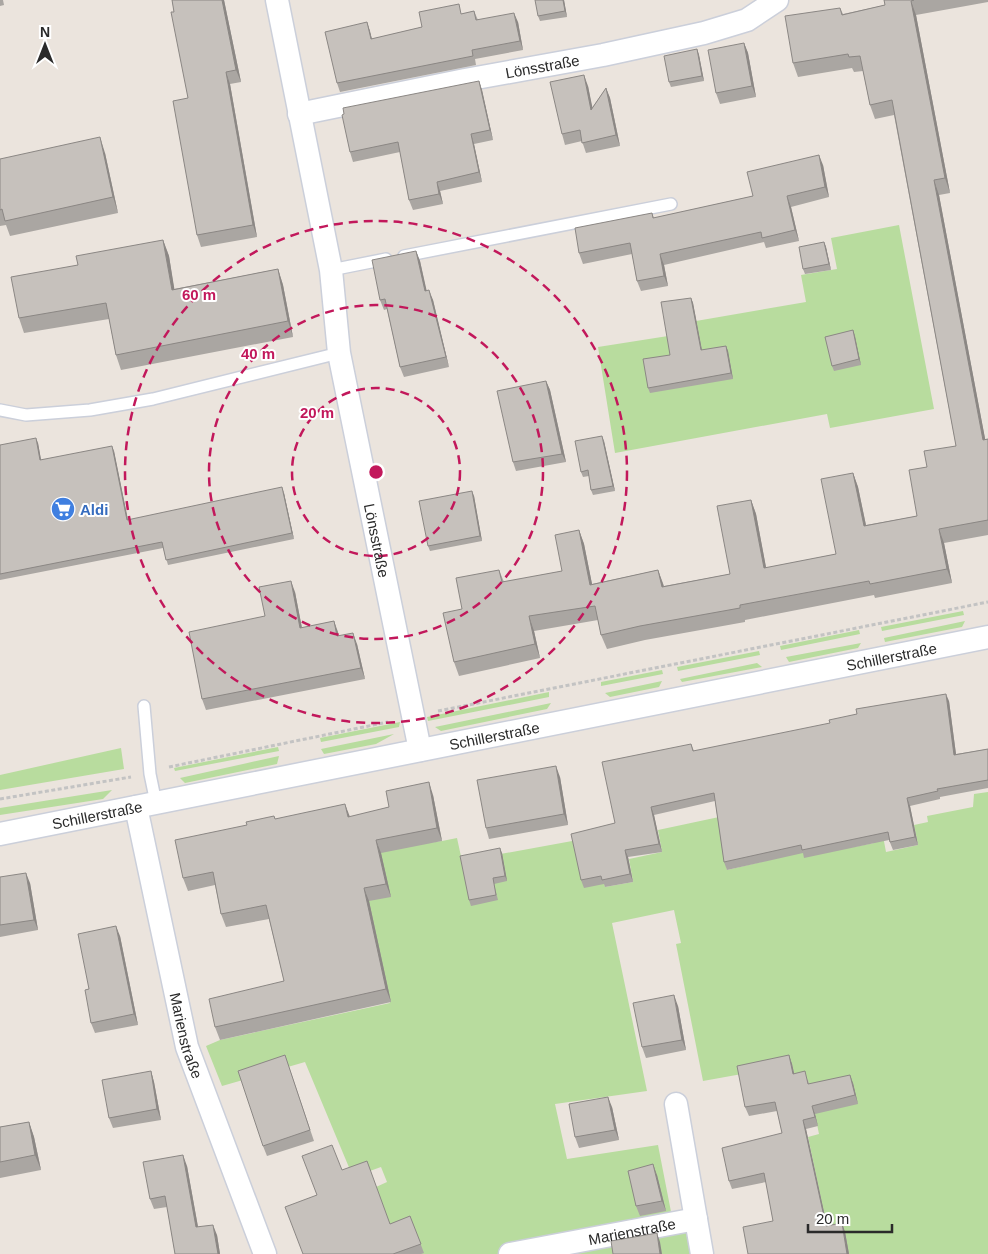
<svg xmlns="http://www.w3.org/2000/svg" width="988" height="1254" font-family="Helvetica,sans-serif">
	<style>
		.green { fill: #b8dc9e }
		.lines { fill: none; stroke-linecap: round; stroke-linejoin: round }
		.service-casing { stroke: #cbcfda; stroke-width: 14 }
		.minor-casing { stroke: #cbcfda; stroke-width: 25 }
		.path { stroke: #c3c3c3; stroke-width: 3; stroke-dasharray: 4 2.5; stroke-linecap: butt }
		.service { stroke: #fff; stroke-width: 11 }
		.minor { stroke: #fff; stroke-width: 22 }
		.wall { fill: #aaa6a2 }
		.shaded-wall { fill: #8b8784 }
		.building { fill: #c6c1bc; stroke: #8b8784 }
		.ring { fill: none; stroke: #c2185b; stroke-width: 2.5; stroke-dasharray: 9 6 }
		.labels { text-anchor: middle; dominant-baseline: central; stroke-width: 4; stroke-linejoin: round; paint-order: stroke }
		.street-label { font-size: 15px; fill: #2a2a2a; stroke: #fff }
		.shop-label { font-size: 15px; font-weight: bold; fill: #366cbe; stroke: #fff; text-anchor: start }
		.centre { fill: #c2185b; stroke: #fff; stroke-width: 2.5 }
		.ring-label { font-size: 15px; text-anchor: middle; font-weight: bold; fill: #c2185b; stroke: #fff; stroke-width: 4; stroke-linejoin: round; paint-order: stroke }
	</style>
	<rect width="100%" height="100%" fill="#ebe4dd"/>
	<path class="green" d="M 899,225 L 934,409 L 830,428 L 827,414 L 615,453 L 598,347 L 668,336 L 696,321 L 806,302 L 801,275 L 837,269 L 831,238 Z
		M 963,611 L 964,615 L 882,631 L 881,627 Z
		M 965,621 L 962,627 L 885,642 L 884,638 Z
		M 859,630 L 860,634 L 781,650 L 780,646 Z
		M 861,643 L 858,648 L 789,662 L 786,657 Z
		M 759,651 L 760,655 L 678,671 L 677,667 Z
		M 757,663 L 762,667 L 682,682 L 680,679 Z
		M 662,670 L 663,674 L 601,686 L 601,682 Z
		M 662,681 L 659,687 L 610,697 L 605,693 Z
		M 549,692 L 549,697 L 428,721 L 427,717 Z
		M 551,703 L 547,709 L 441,731 L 435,727 Z
		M 400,722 L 399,727 L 321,742 L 320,738 Z
		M 394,734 L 376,744 L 324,754 L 321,749 Z
		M 278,747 L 279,751 L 175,771 L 174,768 Z
		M 121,748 L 124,769 L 0,790 L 0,775 Z
		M 279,756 L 277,764 L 185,783 L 180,778 Z
		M 112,790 L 103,799 L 0,815 L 0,808 Z
		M 988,792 L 988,1254 L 848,1254 L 826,1235 L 821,1199 L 808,1137 L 819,1134 L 808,1080 L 796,1082 L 792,1065 L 703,1081 L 676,944 L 681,943 L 674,910 L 612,923 L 647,1091 L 555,1104 L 567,1159 L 658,1145 L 673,1222 L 506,1254 L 371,1254 L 376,1187 L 387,1182 L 381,1167 L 353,1177 L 305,1062 L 222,1086 L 206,1046 L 220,1040 L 390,1003 L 358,853 L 442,841 L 457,838 L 462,861 L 594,837 L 605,887 L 633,882 L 629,859 L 662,852 L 658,830 L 719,817 L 727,870 L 765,861 L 764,852 L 854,847 L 874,843 L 883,836 L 886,852 L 918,845 L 914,825 L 928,822 L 927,816 L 973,807 L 974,794 Z
		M 684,1223 L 692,1254 L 521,1254 Z"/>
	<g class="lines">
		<g class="service-casing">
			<path id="service" d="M 404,256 L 671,204
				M 331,270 L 386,259
				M 0,410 L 26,415 L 90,410 L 153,399 L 339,353
				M 144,706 L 150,774 L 156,803"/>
		</g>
		<g class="minor-casing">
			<g id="minor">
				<path id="s1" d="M 277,0 L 331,270 L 339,353 L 420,750"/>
				<path id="s2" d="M 299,114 L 465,80 L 603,55 L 704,33 L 747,20 L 777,0"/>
				<path id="s3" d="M 136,807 L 187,1047 L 265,1254"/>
				<path id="s4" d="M 0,834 L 988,637"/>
				<path d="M 676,1104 L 702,1254"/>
				<path id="s5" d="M 510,1254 L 696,1219"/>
			</g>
		</g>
		<path class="path" d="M 438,711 L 988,602
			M 169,767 L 388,722
			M 0,799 L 131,777"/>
		<use href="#service" class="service"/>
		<use href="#minor" class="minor"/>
	</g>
	<path class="wall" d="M 0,0 L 3,0 L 4,5 L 0,6 Z
		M 172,0 L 224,0 L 241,82 L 230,84 L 257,237 L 201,247 L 197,235 L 188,98 Z
		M 564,0 L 567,17 L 540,21 L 538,16 Z
		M 884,0 L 988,0 L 988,2 L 916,15 L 950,193 L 939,195 L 985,439 L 988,439 L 988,535 L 944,543 L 952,583 L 875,598 L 874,595 L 745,620 L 745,622 L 645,640 L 607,649 L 601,635 L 598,620 L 534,631 L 540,658 L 459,676 L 454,662 L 462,609 L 499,570 L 504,582 L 562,571 L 579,530 L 584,544 L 592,584 L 658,570 L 664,586 L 730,574 L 751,500 L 756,514 L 766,568 L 836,554 L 853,473 L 858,487 L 866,525 L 917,516 L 927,467 L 956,446 L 894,115 L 875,119 L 870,105 L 863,71 L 854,72 L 852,68 L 798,77 L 793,63 L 840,8 L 843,14 L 885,5 Z
		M 474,11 L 478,20 L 518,22 L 523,50 L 475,59 L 476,65 L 340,92 L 337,83 L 367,22 L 372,39 L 422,27 L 462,14 Z
		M 744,43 L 748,53 L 756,97 L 720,104 L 716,93 Z
		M 697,49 L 699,55 L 704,81 L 671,87 L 669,82 Z
		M 479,81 L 482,90 L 493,140 L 474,144 L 482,182 L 440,191 L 443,204 L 413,210 L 409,200 L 400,152 L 353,162 L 350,152 Z
		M 588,86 L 592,108 L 606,88 L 610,98 L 620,146 L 586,153 L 582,141 L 565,145 L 562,134 Z
		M 105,153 L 118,213 L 10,236 L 6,225 L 0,226 L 0,159 Z
		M 823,165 L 829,197 L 791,207 L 799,241 L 766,248 L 764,242 L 664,265 L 668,286 L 641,291 L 637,281 L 632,254 L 583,264 L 579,253 L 652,213 L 654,218 L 753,196 Z
		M 163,240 L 169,256 L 174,289 L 278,269 L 283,285 L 293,337 L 121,370 L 116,355 L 109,319 L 24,333 L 19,318 L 78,265 Z
		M 824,242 L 826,247 L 831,270 L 805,274 L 803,269 Z
		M 416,251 L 420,261 L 426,290 L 433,300 L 449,367 L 404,377 L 400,367 L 387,309 L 384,310 L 380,300 Z
		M 691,298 L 693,303 L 702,350 L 726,346 L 728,351 L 733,379 L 650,393 L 648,388 L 670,355 Z
		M 853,330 L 861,365 L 834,371 L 832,366 Z
		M 546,381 L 550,390 L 566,462 L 516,471 L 513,462 Z
		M 604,441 L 615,491 L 593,495 L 591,490 L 589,476 L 583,477 L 581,472 Z
		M 38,443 L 41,460 L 114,451 L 128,520 L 284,493 L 294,539 L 168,565 L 163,548 L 0,580 L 0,445 Z
		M 474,496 L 482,541 L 430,551 L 428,546 Z
		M 295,592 L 302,628 L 334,621 L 338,636 L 357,644 L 365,679 L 206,710 L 202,699 L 265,616 Z
		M 949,701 L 956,754 L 988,749 L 988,788 L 940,797 L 940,799 L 910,806 L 918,845 L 893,850 L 889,840 L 804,858 L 803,853 L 727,870 L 724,862 L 715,801 L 654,815 L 662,852 L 628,857 L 633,882 L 605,887 L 604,884 L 584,888 L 581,880 L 615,823 L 691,744 L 694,751 Z
		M 560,777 L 568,825 L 489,839 L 486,828 Z
		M 433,795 L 442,841 L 381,853 L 391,897 L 369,901 L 391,1002 L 220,1040 L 215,1027 L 284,981 L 269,919 L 226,927 L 221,914 L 215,885 L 188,891 L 183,878 L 275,819 L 350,817 L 389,807 Z
		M 502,853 L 507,881 L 494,884 L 498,900 L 471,906 L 469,900 Z
		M 0,877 L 30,883 L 38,930 L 0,937 Z
		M 120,936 L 138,1025 L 95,1033 L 91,1023 L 89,989 Z
		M 678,1006 L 686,1050 L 646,1058 L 642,1047 Z
		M 285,1055 L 314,1141 L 267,1156 L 263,1146 Z
		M 789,1055 L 792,1064 L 794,1073 L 808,1080 L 809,1084 L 853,1083 L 858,1104 L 815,1114 L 818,1126 L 806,1129 L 827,1226 L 842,1223 L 845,1232 L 849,1254 L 748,1254 L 773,1221 L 766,1182 L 732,1189 L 729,1181 L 782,1133 L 777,1111 L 749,1116 L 745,1107 Z
		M 151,1071 L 154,1082 L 161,1120 L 113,1128 L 109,1118 Z
		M 612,1107 L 619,1140 L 579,1148 L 575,1137 Z
		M 29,1122 L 34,1137 L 41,1170 L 0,1178 L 0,1127 Z
		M 187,1166 L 198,1227 L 217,1235 L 220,1254 L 175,1254 L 167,1207 L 154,1209 L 150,1199 Z
		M 342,1170 L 390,1224 L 410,1216 L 424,1253 L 421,1254 L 303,1254 L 317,1195 Z
		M 657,1175 L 666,1211 L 640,1216 L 636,1206 Z"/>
	<path class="shaded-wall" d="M 222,0 L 224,0 L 241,82 L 236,70 Z
		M 563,0 L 564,0 L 567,17 L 565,11 Z
		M 911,1 L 916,15 L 950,193 L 945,178 Z
		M 514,13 L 518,22 L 523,50 L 520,41 Z
		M 367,22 L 370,31 L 374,48 L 371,39 Z
		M 744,43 L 748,53 L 756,97 L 752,86 Z
		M 697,49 L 699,55 L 704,81 L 702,76 Z
		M 226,72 L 230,84 L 257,237 L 253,225 Z
		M 584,75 L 588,86 L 595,120 L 591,110 Z
		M 479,81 L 482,90 L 493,140 L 490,130 Z
		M 606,88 L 610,98 L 620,146 L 616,135 Z
		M 471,134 L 474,144 L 482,182 L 479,172 Z
		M 100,137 L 105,153 L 118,213 L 113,197 Z
		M 819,155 L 823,165 L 829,197 L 825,187 Z
		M 934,180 L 939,195 L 988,454 L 983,440 Z
		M 437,182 L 440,191 L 443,204 L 439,194 Z
		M 787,196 L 791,207 L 799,241 L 795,230 Z
		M 163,240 L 169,256 L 177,305 L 172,290 Z
		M 824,242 L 826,247 L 831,270 L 829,264 Z
		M 416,251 L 420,261 L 429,301 L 425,291 Z
		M 660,254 L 664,265 L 668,286 L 664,276 Z
		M 278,269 L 283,285 L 293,337 L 288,321 Z
		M 429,290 L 433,300 L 449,367 L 446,357 Z
		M 691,298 L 693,303 L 703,356 L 701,350 Z
		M 853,330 L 855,336 L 861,365 L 859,359 Z
		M 726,346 L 728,351 L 733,379 L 731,373 Z
		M 546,381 L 550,390 L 566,462 L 562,454 Z
		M 602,436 L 604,441 L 615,491 L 613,486 Z
		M 36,438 L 38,443 L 42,465 L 40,460 Z
		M 112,446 L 114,451 L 129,525 L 127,520 Z
		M 853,473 L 858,487 L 869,540 L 864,526 Z
		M 282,487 L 284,493 L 294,539 L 292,533 Z
		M 472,491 L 474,496 L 482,541 L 480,536 Z
		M 751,500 L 756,514 L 769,583 L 764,568 Z
		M 939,529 L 944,543 L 952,583 L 947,569 Z
		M 579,530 L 584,544 L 595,599 L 590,585 Z
		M 658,570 L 663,584 L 667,601 L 662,587 Z
		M 291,581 L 295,592 L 304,639 L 300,628 Z
		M 529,616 L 534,631 L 540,658 L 535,644 Z
		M 334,621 L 338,632 L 340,646 L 337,636 Z
		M 353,633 L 357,644 L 365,679 L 361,668 Z
		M 946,694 L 949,701 L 957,762 L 954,755 Z
		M 556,766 L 560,777 L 568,825 L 564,814 Z
		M 429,782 L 433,795 L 442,841 L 437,828 Z
		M 907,798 L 910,806 L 918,845 L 915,837 Z
		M 345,804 L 350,817 L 348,817 Z
		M 651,807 L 654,815 L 662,852 L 659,844 Z
		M 376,840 L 381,853 L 391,897 L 386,884 Z
		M 500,848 L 502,853 L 507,881 L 505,876 Z
		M 625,850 L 628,857 L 633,882 L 630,874 Z
		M 26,873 L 30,883 L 38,930 L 34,920 Z
		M 364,888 L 369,901 L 391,1002 L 386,989 Z
		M 116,926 L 120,936 L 138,1025 L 134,1014 Z
		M 674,995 L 678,1006 L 686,1050 L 682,1040 Z
		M 789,1055 L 792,1064 L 796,1082 L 793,1074 Z
		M 151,1071 L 154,1082 L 161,1120 L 157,1109 Z
		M 850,1075 L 853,1083 L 858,1104 L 855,1095 Z
		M 608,1097 L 612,1107 L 619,1140 L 615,1130 Z
		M 812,1106 L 815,1114 L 818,1126 L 815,1117 Z
		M 803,1120 L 806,1129 L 829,1235 L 826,1226 Z
		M 29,1122 L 34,1137 L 41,1170 L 35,1155 Z
		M 183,1155 L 187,1166 L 200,1238 L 196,1227 Z
		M 653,1164 L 657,1175 L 666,1211 L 662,1201 Z
		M 842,1223 L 845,1232 L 849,1254 L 847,1254 Z
		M 213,1225 L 217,1235 L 220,1254 L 218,1254 Z
		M 657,1233 L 660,1242 L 662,1254 L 660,1254 Z"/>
	<path class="building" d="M 172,0 L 222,0 L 236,70 L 226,72 L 253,225 L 197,235 L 173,101 L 188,98 L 171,12 L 174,12 Z
		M 535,0 L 563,0 L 565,11 L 538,16 Z
		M 884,0 L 914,0 L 911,1 L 945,178 L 934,180 L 983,440 L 988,439 L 988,520 L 939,529 L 947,569 L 870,584 L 869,581 L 740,605 L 740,608 L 640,626 L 601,635 L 595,606 L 529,616 L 535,644 L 454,662 L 443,613 L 462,609 L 456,578 L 499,570 L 502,582 L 562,571 L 555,535 L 579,530 L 590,585 L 658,570 L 662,587 L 730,574 L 717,506 L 751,500 L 764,568 L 836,554 L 821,479 L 853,473 L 864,526 L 917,516 L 909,470 L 927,467 L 924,451 L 956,446 L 892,100 L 870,105 L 860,56 L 849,57 L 848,54 L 793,63 L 785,16 L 840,8 L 842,15 L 885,5 Z
		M 459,4 L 461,14 L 474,11 L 476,20 L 514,13 L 520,41 L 472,50 L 473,56 L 337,83 L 325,32 L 367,22 L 371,39 L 422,27 L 419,12 Z
		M 744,43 L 752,86 L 716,93 L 708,50 Z
		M 697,49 L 702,76 L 669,82 L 664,56 Z
		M 584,75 L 591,110 L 606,88 L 616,135 L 582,143 L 580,130 L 562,134 L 550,82 Z
		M 479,81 L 490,130 L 471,134 L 479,172 L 437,182 L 439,194 L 409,200 L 398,142 L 350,152 L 342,115 L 344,114 L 343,108 Z
		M 100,137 L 113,197 L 5,221 L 2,209 L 0,210 L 0,159 Z
		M 819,155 L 825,187 L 787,196 L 795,230 L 762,238 L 761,232 L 660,254 L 664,276 L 637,281 L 630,243 L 579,253 L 575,228 L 652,213 L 653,218 L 753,196 L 747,172 Z
		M 163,240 L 172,290 L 278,269 L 288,321 L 116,355 L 106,303 L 19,318 L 11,277 L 78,265 L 76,256 Z
		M 824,242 L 829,264 L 803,269 L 799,247 Z
		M 416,251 L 425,291 L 429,290 L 446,357 L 400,367 L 385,299 L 380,300 L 372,260 Z
		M 691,298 L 701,350 L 726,346 L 731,373 L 648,388 L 643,359 L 670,355 L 661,302 Z
		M 853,330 L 859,359 L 832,366 L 825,337 Z
		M 546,381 L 562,454 L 513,462 L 497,391 Z
		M 602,436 L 613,486 L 591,490 L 588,470 L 581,472 L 575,441 Z
		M 36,438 L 40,460 L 112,446 L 127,520 L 282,487 L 292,533 L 166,560 L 162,542 L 0,574 L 0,445 Z
		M 472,491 L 480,536 L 428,546 L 419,501 Z
		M 291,581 L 300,628 L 334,621 L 337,636 L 353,633 L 361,668 L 202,699 L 189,632 L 265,616 L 259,587 Z
		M 946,694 L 954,755 L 988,749 L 988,780 L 937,789 L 938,791 L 907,798 L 915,837 L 890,842 L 888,832 L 802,850 L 801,845 L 724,862 L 714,793 L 651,807 L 659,844 L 625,850 L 630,874 L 602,880 L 601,876 L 581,880 L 571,834 L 615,823 L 602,762 L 691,744 L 693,751 L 830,723 L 829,720 L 857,714 L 856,709 Z
		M 556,766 L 564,814 L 486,828 L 477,780 Z
		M 429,782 L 437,828 L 376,840 L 386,884 L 364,888 L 386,989 L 215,1027 L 209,999 L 284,981 L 266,905 L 221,914 L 213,872 L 183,878 L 175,840 L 247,825 L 246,822 L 274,816 L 275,819 L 345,804 L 348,817 L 389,807 L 386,791 Z
		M 500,848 L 505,876 L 493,878 L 496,895 L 469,900 L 460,856 Z
		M 26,873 L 34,920 L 0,925 L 0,877 Z
		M 116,926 L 134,1014 L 91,1023 L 85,990 L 89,989 L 78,934 Z
		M 674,995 L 682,1040 L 642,1047 L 633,1003 Z
		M 285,1055 L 310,1130 L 263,1146 L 238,1071 Z
		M 789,1055 L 793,1074 L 805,1071 L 808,1084 L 850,1075 L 855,1095 L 812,1106 L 815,1117 L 803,1120 L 826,1226 L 842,1223 L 847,1254 L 748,1254 L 743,1227 L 773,1221 L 764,1173 L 729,1181 L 722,1148 L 782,1133 L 775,1102 L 745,1107 L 737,1066 Z
		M 151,1071 L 157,1109 L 109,1118 L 102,1080 Z
		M 608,1097 L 615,1130 L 575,1137 L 569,1104 Z
		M 29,1122 L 35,1155 L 0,1162 L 0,1127 Z
		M 332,1145 L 342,1170 L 367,1161 L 390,1224 L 410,1216 L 421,1244 L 393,1254 L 303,1254 L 285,1207 L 317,1195 L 302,1156 Z
		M 183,1155 L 196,1227 L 213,1225 L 218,1254 L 175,1254 L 165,1196 L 150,1199 L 143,1162 Z
		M 653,1164 L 662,1201 L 636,1206 L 628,1171 Z
		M 657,1233 L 660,1254 L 613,1254 L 611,1241 Z"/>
	<g class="ring">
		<circle cx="376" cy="472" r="84"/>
		<circle cx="376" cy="472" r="167"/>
		<circle cx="376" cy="472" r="251"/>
	</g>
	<defs>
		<g id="supermarket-disc" transform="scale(1.25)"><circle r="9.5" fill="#3f7fe0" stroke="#fff"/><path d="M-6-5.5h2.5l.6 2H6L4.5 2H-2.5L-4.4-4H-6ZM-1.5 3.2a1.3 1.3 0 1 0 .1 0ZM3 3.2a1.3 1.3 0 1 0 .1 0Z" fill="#fff"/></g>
	</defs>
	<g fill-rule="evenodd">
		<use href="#supermarket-disc" x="63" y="509"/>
	</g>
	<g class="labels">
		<g class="street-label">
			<text stroke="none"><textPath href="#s2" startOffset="248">Lönsstraße</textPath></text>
			<text stroke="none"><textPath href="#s1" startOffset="550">Lönsstraße</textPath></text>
			<text stroke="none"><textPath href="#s4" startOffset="909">Schillerstraße</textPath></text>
			<text stroke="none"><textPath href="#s4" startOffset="504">Schillerstraße</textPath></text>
			<text stroke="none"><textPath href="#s4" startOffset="99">Schillerstraße</textPath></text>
			<text stroke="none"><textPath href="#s3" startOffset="234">Marienstraße</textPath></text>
			<text stroke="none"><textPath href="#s5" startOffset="124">Marienstraße</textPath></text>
		</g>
		<g class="shop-label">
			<text x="80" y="509">Aldi</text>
		</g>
	</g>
	<circle cx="376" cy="472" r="8" class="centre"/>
	<g class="ring-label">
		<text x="199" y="300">60 m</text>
		<text x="258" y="359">40 m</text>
		<text x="317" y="418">20 m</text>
	</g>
	<g transform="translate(45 45)" stroke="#ffffff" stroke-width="4" paint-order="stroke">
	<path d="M0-4L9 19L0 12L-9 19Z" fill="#2a2a2a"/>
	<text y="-8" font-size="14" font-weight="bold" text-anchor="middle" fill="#2a2a2a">N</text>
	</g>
	<path d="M808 1224v8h84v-8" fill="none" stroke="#2a2a2a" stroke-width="2.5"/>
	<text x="816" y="1224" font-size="15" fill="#2a2a2a" stroke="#ffffff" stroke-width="4" paint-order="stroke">20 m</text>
</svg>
